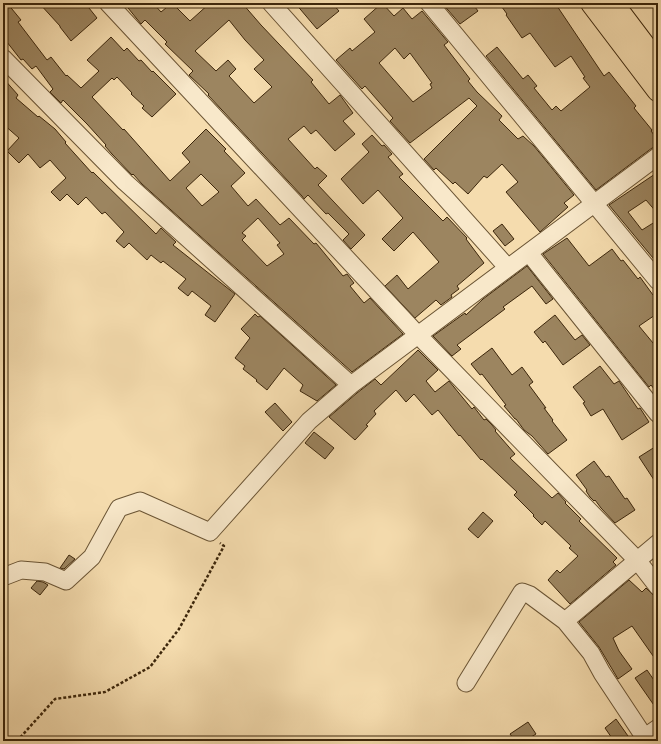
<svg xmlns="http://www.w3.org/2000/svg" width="661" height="744" font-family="'EB Garamond',serif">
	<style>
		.building { fill: #9c8560; stroke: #3c260b; fill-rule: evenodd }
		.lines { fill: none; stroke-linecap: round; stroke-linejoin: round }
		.minor-casing { stroke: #6a5434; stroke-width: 19 }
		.major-casing { stroke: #3c260b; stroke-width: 24 }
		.path { stroke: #3c260b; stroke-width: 2.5; stroke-dasharray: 3 2; stroke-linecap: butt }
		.minor { stroke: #f8e8ca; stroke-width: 17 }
		.major { stroke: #f5dcae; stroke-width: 22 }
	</style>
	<rect width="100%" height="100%" fill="#f5dcae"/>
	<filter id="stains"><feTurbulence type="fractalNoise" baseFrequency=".005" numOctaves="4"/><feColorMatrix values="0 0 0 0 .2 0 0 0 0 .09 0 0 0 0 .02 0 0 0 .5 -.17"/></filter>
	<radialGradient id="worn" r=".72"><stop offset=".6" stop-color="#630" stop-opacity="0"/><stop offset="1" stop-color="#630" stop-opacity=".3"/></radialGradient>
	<path class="building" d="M 3,3 L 7,3 L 21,20 L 18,22 L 47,60 L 51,57 L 66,76 L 67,75 L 81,88 L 99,71 L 87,60 L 111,37 L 124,51 L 127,48 L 139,61 L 141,60 L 152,72 L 153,71 L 176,94 L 152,117 L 142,108 L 144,106 L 131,94 L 132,93 L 117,77 L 114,80 L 112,78 L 92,97 L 123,130 L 124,129 L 170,181 L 190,162 L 182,153 L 206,129 L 226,149 L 224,151 L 245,173 L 231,186 L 248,206 L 256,199 L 280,225 L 289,218 L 314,244 L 316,243 L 343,276 L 347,274 L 354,283 L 350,286 L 364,303 L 370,298 L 403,334 L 352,372 L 142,184 L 133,174 L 132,175 L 112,154 L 105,146 L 106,145 L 87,124 L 63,100 L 61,103 L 50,92 L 53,89 L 36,66 L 32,69 L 23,59 L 21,60 L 3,37 ZM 201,174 L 219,192 L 202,206 L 186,188 ZM 258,218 L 280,243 L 277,245 L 284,254 L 267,266 L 242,240 L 246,236 L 242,233 Z
		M 39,3 L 85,3 L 97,18 L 71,41 L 60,27 L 60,26 Z
		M 124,3 L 153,3 L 161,12 L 172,3 L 190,21 L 210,3 L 242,3 L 261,25 L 313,80 L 311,82 L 329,104 L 340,95 L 353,113 L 343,121 L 355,134 L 335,151 L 316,130 L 311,134 L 304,126 L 288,139 L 315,169 L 317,167 L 327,176 L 318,185 L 365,235 L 351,249 L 343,240 L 349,234 L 328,213 L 326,214 L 308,195 L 304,199 L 302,196 L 208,95 L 209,94 L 189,75 L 193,71 L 165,44 L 167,42 L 145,20 L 141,24 ZM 229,20 L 245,40 L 264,60 L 254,69 L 272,87 L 254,103 L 229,76 L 236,69 L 228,60 L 216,71 L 195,51 Z
		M 295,3 L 332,3 L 339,11 L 317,29 Z
		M 382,3 L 394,16 L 403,8 L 412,19 L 422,11 L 448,42 L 444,45 L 470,79 L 468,81 L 477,92 L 502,116 L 499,120 L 518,139 L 523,136 L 534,146 L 574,195 L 564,203 L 568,207 L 540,232 L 506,192 L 518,182 L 502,164 L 487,178 L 484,176 L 468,194 L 455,182 L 453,184 L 436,168 L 434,170 L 424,159 L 477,106 L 469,98 L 410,143 L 390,121 L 393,118 L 365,86 L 362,89 L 336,60 L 350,48 L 352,51 L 375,32 L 364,19 ZM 395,48 L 404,59 L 410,53 L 432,83 L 430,84 L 432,88 L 413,102 L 379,63 Z
		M 442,3 L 472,3 L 478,11 L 460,24 Z
		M 499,3 L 555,3 L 604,76 L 609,72 L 636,106 L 634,108 L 652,130 L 651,131 L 658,140 L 658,146 L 652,148 L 596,190 L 486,56 L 497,47 L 523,79 L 528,75 L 537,86 L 534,88 L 552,110 L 556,106 L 561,111 L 590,87 L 583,78 L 585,77 L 571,56 L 555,67 L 530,33 L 522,38 L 506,15 L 507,14 Z
		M 3,78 L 18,95 L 16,98 L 38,117 L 39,116 L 55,129 L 66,142 L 65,143 L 92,173 L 93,172 L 156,234 L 161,228 L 176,242 L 173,245 L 235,294 L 215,322 L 205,315 L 211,306 L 192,291 L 188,296 L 178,288 L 186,279 L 163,261 L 161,263 L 151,255 L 147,260 L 129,243 L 124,248 L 116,241 L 124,232 L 105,212 L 102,214 L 86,197 L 78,205 L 67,194 L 60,201 L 51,192 L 66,178 L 50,160 L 40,168 L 28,154 L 19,163 L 7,151 L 19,138 L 3,124 Z
		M 372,135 L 382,146 L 384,145 L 392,154 L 388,157 L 403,174 L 399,177 L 443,221 L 447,217 L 467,238 L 466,239 L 484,263 L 457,286 L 459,289 L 451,295 L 452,297 L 441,305 L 436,300 L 415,318 L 385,286 L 397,275 L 408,289 L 439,262 L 413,232 L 394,251 L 382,239 L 403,218 L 378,190 L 363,204 L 341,179 L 369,152 L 362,144 Z
		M 658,172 L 658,214 L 646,200 L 628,212 L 642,230 L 658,220 L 658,264 L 609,205 Z
		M 502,224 L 514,239 L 505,246 L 493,231 Z
		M 567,238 L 589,266 L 612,249 L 621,261 L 623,260 L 638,279 L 640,277 L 653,295 L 658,292 L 658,313 L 639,326 L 658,349 L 658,394 L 651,385 L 649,387 L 543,254 Z
		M 527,266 L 553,299 L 546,304 L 532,286 L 503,307 L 505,309 L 457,345 L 461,349 L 452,356 L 433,336 L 465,313 L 466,315 L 483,299 Z
		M 255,314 L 258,317 L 260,316 L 336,385 L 317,401 L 300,391 L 303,385 L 284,368 L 267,390 L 256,381 L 257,380 L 243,369 L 245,366 L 235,358 L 250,338 L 241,329 Z
		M 555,315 L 575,340 L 582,335 L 590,345 L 563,365 L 545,341 L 543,343 L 534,332 Z
		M 492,348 L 512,375 L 522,367 L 533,382 L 529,385 L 546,408 L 544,408 L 553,420 L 552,421 L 567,440 L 548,454 L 532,436 L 524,430 L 516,419 L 515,419 L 504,406 L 506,405 L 482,374 L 480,375 L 471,364 Z
		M 418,350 L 438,370 L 426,381 L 435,392 L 449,381 L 472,409 L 474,407 L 484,420 L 486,419 L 492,425 L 496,430 L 495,431 L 515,454 L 510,458 L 552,498 L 558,493 L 566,502 L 565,503 L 581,519 L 579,521 L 617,558 L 613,562 L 616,565 L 570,604 L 548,580 L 557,570 L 560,573 L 578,556 L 569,548 L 571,546 L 545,521 L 542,525 L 533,516 L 534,515 L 514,495 L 517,492 L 482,459 L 481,460 L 460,435 L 459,436 L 438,410 L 432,415 L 414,394 L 406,402 L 396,390 L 374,411 L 376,414 L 366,425 L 368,426 L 355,440 L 329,417 L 357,393 L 375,379 L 381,385 Z
		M 600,366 L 614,384 L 619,381 L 638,409 L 640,408 L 649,422 L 622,440 L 603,409 L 591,416 L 583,403 L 585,402 L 573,387 Z
		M 275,403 L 292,422 L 283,431 L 265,412 Z
		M 314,432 L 334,448 L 325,459 L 305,443 Z
		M 658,445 L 658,486 L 639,457 Z
		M 594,461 L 606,477 L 609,476 L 625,499 L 627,498 L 635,510 L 615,523 L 601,508 L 595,500 L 594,501 L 590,497 L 586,491 L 587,490 L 576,475 Z
		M 483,512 L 493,521 L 478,538 L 468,529 Z
		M 69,555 L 75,559 L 64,569 L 60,568 Z
		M 629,580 L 642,592 L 646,588 L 654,596 L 658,597 L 658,663 L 632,626 L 613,638 L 619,651 L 632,669 L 618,679 L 599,647 L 579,622 Z
		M 37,581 L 43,582 L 48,585 L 40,595 L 31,588 Z
		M 647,670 L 658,686 L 658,711 L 635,678 Z
		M 616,719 L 628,736 L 621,741 L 614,741 L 605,728 Z
		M 528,722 L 536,734 L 525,741 L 515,741 L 510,734 Z"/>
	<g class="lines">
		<g class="minor-casing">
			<path id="minor" d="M 108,3 L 418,335 L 637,560 L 658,587
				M 271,3 L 508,268
				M 429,3 L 658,281
				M 3,58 L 125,182 L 351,385 L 658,156
				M 529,253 L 658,414
				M 3,577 L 21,570 L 45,572 L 66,581 L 92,557 L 119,508 L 140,501 L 210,532 L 309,421 L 351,385
				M 565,621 L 658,543
				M 466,683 L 522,592 L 530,595 L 565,621 L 591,653 L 602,673 L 647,741
				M 645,737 L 658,728"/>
		</g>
		<g class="major-casing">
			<path id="major" d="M 592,3 L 658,90
				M 612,3 L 658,64"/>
		</g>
		<path class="path" d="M 17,741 L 55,699 L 105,692 L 150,667 L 179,629 L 224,546 L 220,543"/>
		<use href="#minor" class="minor"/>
		<use href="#major" class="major"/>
	</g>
	<rect width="661" height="744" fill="none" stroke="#f5dcae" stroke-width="16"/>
	<rect x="4" y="4" width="653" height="736" fill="none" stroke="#3c260b" stroke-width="2"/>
	<rect x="8" y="8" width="645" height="728" fill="none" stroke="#3c260b"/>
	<rect width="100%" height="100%" filter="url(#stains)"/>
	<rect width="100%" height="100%" fill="url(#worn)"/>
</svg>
